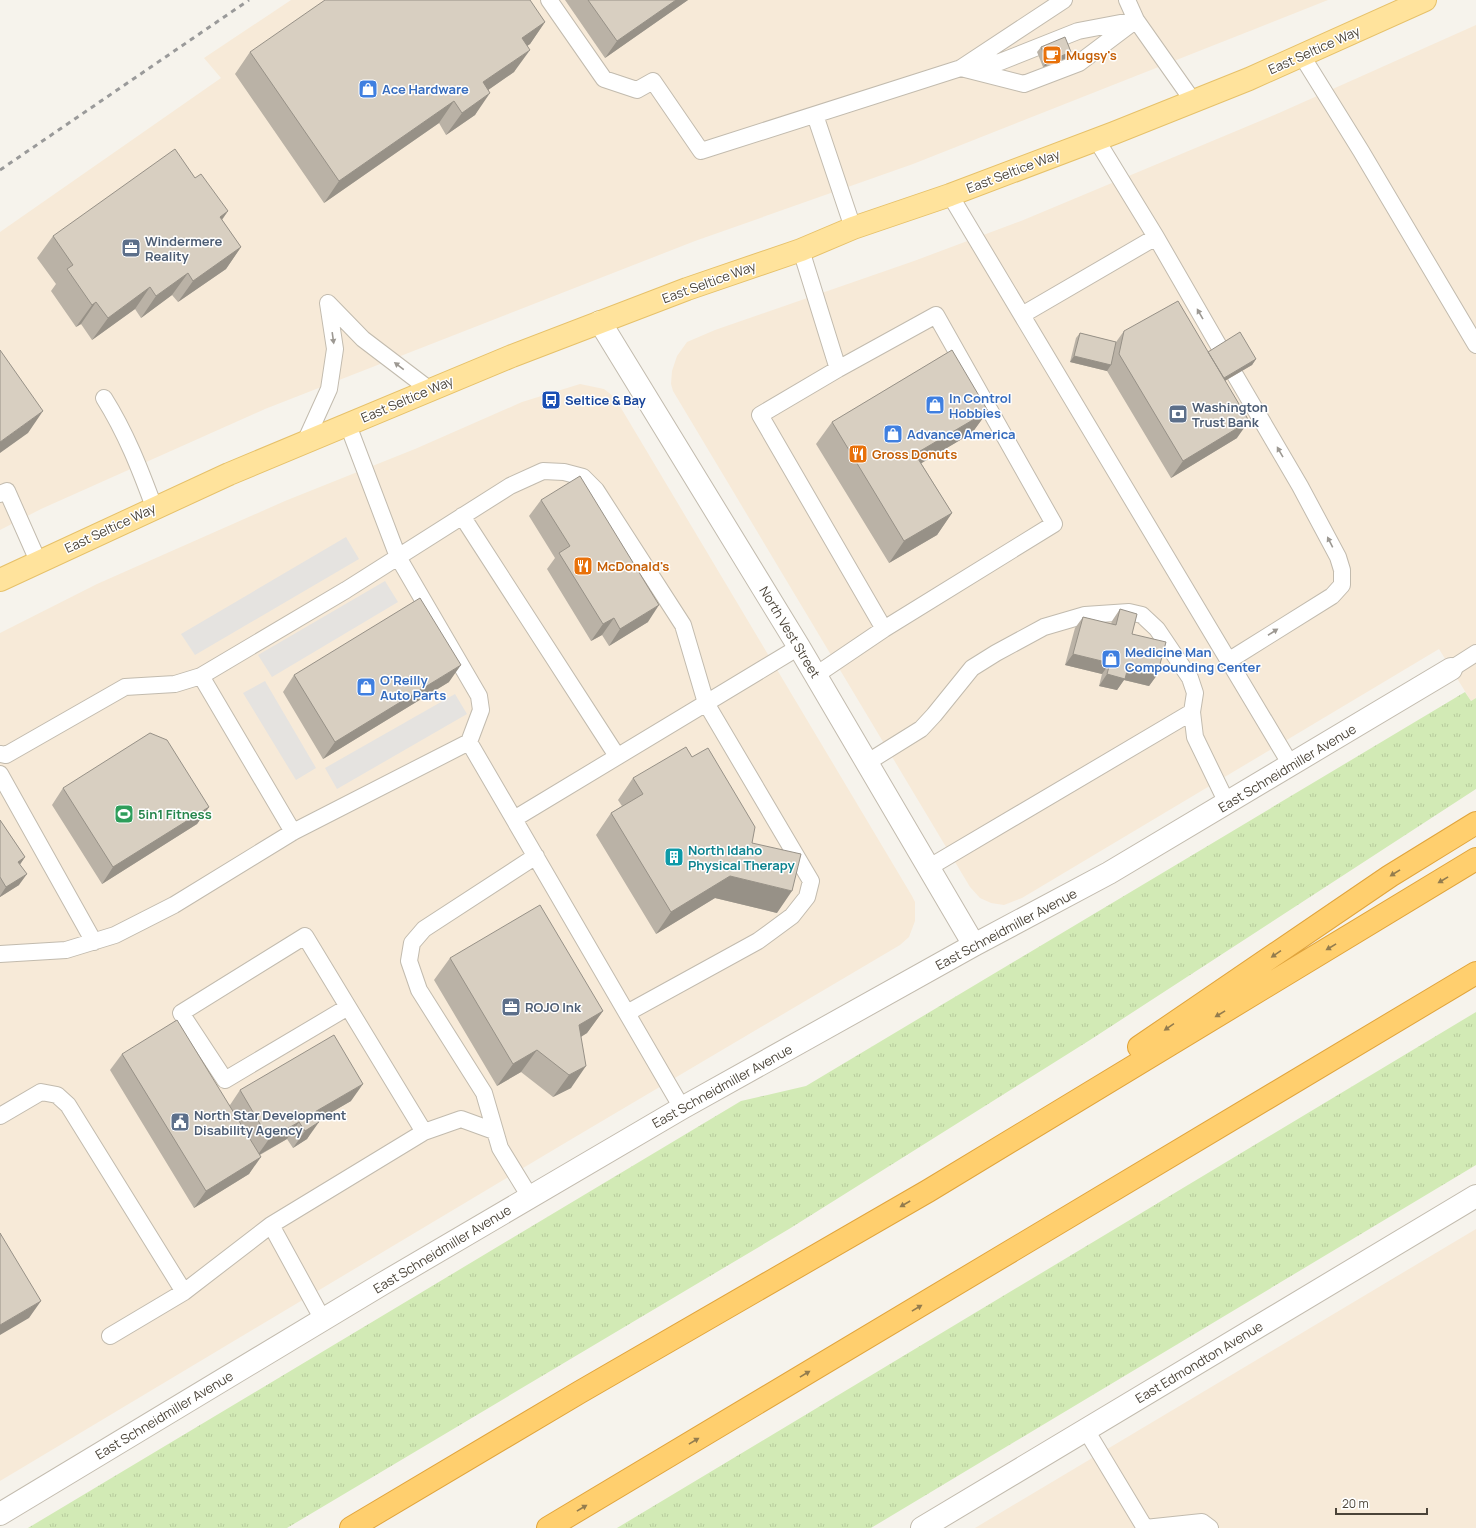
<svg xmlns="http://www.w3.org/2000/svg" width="1476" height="1528" font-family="Manrope,sans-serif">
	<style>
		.commercial { fill: #f7ead8 }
		.grass { fill: url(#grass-tufts) }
		.parking { fill: #e5e3e0 }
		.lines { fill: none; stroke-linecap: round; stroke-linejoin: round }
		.lane-casing { stroke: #c2bbae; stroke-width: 18 }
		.street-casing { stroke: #c2bbae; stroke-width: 24 }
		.primary-casing { stroke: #e6c16a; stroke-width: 24 }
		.highway-casing { stroke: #e0a43c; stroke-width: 24 }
		.lane { stroke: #fff; stroke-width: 16 }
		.street { stroke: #fff; stroke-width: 22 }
		.primary { stroke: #ffe39c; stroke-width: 22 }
		.highway { stroke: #ffcf6e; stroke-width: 22 }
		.rail { stroke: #9a9a9a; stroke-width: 3; stroke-dasharray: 5 5; stroke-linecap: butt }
		.wall { fill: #bab2a6 }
		.shaded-wall { fill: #979187 }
		.building { fill: #d8cfc1; stroke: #979187 }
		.oneway { fill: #9c9892 }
		.oneway2 { fill: #937c4e }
		.labels { text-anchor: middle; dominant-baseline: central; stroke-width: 3; stroke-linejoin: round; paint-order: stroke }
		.street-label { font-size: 13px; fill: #4b4439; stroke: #fff }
		.food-label { font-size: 13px; font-weight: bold; fill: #c56008; stroke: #fff; text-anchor: start }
		.shop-label { font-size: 13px; font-weight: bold; fill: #366cbe; stroke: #fff; text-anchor: start }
		.service-label { font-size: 13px; font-weight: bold; fill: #4e5e75; stroke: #fff; text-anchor: start }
		.transit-label { font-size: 13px; font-weight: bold; fill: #164399; stroke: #fff; text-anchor: start }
		.leisure-label { font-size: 13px; font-weight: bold; fill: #27864d; stroke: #fff; text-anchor: start }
		.culture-label { font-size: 13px; font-weight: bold; fill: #0d838f; stroke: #fff; text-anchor: start }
	</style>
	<defs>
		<pattern id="grass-tufts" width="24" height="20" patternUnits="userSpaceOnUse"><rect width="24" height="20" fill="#d2eab5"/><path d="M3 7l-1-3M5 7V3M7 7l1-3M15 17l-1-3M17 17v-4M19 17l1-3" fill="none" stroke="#b6ca9c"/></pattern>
	</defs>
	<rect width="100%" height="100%" fill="#f6f3ec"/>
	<path class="commercial" d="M 291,0 L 1328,0 L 913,164 L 695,241 L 265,409 L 41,509 L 0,530 L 0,232 L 221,78 L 204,58 Z
		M 1476,25 L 1476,698 L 1471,701 L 1439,649 L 1022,898 L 1004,905 L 991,903 L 980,898 L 970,887 L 673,391 L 671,384 L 672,371 L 677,356 L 687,342 L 715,330 L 914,261 L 1021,221 L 1279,113 Z
		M 580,384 L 604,389 L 613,396 L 621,408 L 912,896 L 915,902 L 915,921 L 909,937 L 900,945 L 570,1140 L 0,1481 L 0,633 L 97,584 L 285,501 L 415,449 L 522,402 Z
		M 1476,1229 L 1476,1528 L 975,1528 Z"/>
	<path class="grass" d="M 1465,692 L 1471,701 L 1476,698 L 1476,789 L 1090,1040 L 789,1229 L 287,1528 L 28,1528 L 741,1101 L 806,1086 Z
		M 1476,1012 L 1476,1165 L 871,1528 L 617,1528 Z"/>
	<path class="parking" d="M 346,537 L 359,559 L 195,655 L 181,634 Z
		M 385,581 L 398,602 L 272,677 L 258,655 Z
		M 265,681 L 316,768 L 296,780 L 243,693 Z
		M 455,694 L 467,714 L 337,789 L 325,768 Z"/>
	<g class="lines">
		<g class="lane-casing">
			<path id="lane" d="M 549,0 L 604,79 L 637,90 L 653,81 L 701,151 L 961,68 L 1064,0
				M 1127,0 L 1136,20 L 1193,101
				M 1136,20 L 1079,63 L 1024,84 L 961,68 L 1000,62 L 1078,31 Z
				M 1302,56 L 1361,151 L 1476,345
				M 815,115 L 853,228
				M 1096,139 L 1156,237 L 1220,348
				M 950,195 L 1291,765
				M 801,250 L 838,369 L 760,415 L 884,629 L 816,675
				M 1022,315 L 1156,237
				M 838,369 L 936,315 L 1054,524 L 884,629
				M 104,398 C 126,433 140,469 154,507
				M 348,425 L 398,557 L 479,696 L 481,710 L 469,742
				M 305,442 L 329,389 L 335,349 L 328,303 L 363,339 L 430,390
				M 0,494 L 7,491 L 38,561
				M 462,516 L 617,756
				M 1228,661 L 1332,596 L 1342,585 L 1342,570 L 1338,557 L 1300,486 L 1235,375
				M 1451,669 L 1476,653
				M 201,676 L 293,832
				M 0,754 L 6,755 L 125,687 L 175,684 L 201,676 L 346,590 L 510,486 L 543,471 L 564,472 L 583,477 L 596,490 L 683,625 L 706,703 L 811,881 L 807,897 L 792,916 L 758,941 L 627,1013
				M 868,762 L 921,729 L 934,715 L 972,668 L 996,653 L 1044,627 L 1085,615 L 1129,612 L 1142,615 L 1157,629 L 1190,678 L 1195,693 L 1192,712 L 1195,737 L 1227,803
				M 0,774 L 94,942
				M 514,819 L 799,647
				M 928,868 L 1192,712
				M 0,954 L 66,950 L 115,935 L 174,905 L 293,832 L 469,742 L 682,1108
				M 348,1007 L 225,1080 L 181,1013 L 305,936 L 424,1132
				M 0,1116 L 41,1092 L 57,1095 L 68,1105 L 184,1292 L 271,1225 L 424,1132 L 461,1119 L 494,1131
				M 530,1197 L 500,1148 L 484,1093 L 419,990 L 409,961 L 412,943 L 424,929 L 536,856
				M 271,1225 L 323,1320
				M 110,1336 L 184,1292
				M 1086,1430 L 1145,1528 L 1202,1522 L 1210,1528"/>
		</g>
		<g class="street-casing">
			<path id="street" d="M 600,322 L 799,647 L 974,945
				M 0,1514 L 382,1284 L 682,1108 L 974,945 L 1109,873 L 1451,669
				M 922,1528 L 1476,1196"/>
		</g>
		<g class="primary-casing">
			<path id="primary" d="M 0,580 L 229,474 L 512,356 L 687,289 L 801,250 L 853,228 L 950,195 L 1114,133 L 1249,79 L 1425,0"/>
		</g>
		<g class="highway-casing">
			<path id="highway" d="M 1139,1047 L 1390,876 L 1476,823
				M 351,1528 L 580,1392 L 928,1191 L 1476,859
				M 548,1528 L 1476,973"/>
		</g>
		<use href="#lane" class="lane"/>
		<use href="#street" class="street"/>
		<use href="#primary" class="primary"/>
		<use href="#highway" class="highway"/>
		<path class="rail" d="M 0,170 L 249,0"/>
	</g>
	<path class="wall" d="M 565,0 L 688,0 L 605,58 Z
		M 545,22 L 530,44 L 527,46 L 514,72 L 488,90 L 475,115 L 446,135 L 439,123 L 324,203 L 235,74 L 250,52 Z
		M 1041,47 L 1071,52 L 1067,58 L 1043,67 L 1037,52 Z
		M 195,178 L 228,211 L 222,220 L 241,247 L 226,269 L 178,302 L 172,295 L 141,318 L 135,309 L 92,340 L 81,324 L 76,327 L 51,291 L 56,284 L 37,258 L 53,236 Z
		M 1124,331 L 1208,352 L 1256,359 L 1252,365 L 1225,381 L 1237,438 L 1171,478 L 1107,371 L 1070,362 L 1076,338 L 1080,333 L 1116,342 Z
		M 988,411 L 972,433 L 921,463 L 952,513 L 937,535 L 889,563 L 816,444 L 832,422 Z
		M 541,500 L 648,622 L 609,646 L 602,635 L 591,641 L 547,569 L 555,558 L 529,516 Z
		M 1120,609 L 1132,634 L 1157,675 L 1149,686 L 1124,680 L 1117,690 L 1099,686 L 1102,674 L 1065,665 L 1075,628 L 1083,617 L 1111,624 L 1112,621 Z
		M 294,675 L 449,682 L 323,759 L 283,692 Z
		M 692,757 L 752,843 L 777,913 L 715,898 L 656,934 L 596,835 L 611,813 L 622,806 L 618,800 L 633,778 Z
		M 63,788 L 209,807 L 197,824 L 102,884 L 52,805 Z
		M 0,820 L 25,857 L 20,864 L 19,885 L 0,897 Z
		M 450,958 L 603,1011 L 587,1033 L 581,1037 L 571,1088 L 553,1097 L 521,1072 L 497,1086 L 434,980 Z
		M 122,1054 L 230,1105 L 240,1090 L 351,1101 L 318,1120 L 307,1139 L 293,1148 L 287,1139 L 260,1155 L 249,1174 L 194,1208 L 110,1070 Z"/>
	<path class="shaded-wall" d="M 676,0 L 688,0 L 605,58 L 617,41 Z
		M 545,22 L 530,44 L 506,60 L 522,38 Z
		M 530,50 L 514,72 L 468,104 L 483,82 Z
		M 1071,52 L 1067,58 L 1043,67 L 1047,62 Z
		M 490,93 L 475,115 L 446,135 L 462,113 Z
		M 454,101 L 439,123 L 324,203 L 339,181 Z
		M 228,211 L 212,233 L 220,217 Z
		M 241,247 L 226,269 L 178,302 L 193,281 Z
		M 188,273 L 172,295 L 141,318 L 156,296 Z
		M 150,287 L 135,309 L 92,340 L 108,318 Z
		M 96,302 L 81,324 L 76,327 L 92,305 Z
		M 1074,356 L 1111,365 L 1107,371 L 1070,362 Z
		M 1256,359 L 1252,365 L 1209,390 L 1213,385 Z
		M 43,411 L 28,433 L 0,453 L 0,442 Z
		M 988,411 L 972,433 L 900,476 L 915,454 Z
		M 1249,421 L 1237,438 L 1171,478 L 1183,461 Z
		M 952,513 L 937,535 L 889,563 L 904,541 Z
		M 659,605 L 648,622 L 609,646 L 620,629 Z
		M 614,618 L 602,635 L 591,641 L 603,624 Z
		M 1073,654 L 1110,663 L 1102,674 L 1065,665 Z
		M 461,665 L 449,682 L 323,759 L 335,742 Z
		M 1128,667 L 1157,675 L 1149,686 L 1124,680 L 1117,690 L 1099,686 L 1107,674 Z
		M 209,807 L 197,824 L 102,884 L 113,867 Z
		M 25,857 L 17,869 L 18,862 Z
		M 27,874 L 19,885 L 0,897 L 0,896 L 6,887 Z
		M 730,876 L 792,891 L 777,913 L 715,898 L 656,934 L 671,912 Z
		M 603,1011 L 587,1033 L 564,1047 L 579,1025 Z
		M 537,1050 L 521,1072 L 497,1086 L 513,1064 Z
		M 586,1066 L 571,1088 L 553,1097 L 569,1075 Z
		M 363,1084 L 351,1101 L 303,1129 L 313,1113 Z
		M 299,1122 L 287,1139 L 257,1156 L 269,1139 Z
		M 319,1122 L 307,1139 L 293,1148 L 305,1131 Z
		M 261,1157 L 249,1174 L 194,1208 L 206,1191 Z
		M 41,1301 L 29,1318 L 0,1335 L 0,1325 Z"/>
	<path class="building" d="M 325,0 L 530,0 L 545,22 L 522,38 L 530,50 L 483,82 L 490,93 L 462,113 L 454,101 L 339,181 L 250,52 Z
		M 588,0 L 676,0 L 617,41 Z
		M 1065,37 L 1071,52 L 1047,62 L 1041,47 Z
		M 175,149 L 195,178 L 201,174 L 228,211 L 220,217 L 241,247 L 193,281 L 188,273 L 156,296 L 150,287 L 108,318 L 96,302 L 92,305 L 67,269 L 73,265 L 53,236 Z
		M 1178,301 L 1249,421 L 1183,461 L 1119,354 L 1124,331 Z
		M 1240,332 L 1256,359 L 1224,378 L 1208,352 Z
		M 1080,333 L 1116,342 L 1111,365 L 1074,356 Z
		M 0,350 L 43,411 L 0,442 Z
		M 952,350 L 988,411 L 915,454 L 952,513 L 904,541 L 832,422 Z
		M 580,476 L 659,605 L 620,629 L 614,618 L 603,624 L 559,553 L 570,546 L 541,500 Z
		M 420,598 L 461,665 L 335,742 L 294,675 Z
		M 1120,609 L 1137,614 L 1132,634 L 1166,642 L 1157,675 L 1128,667 L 1125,679 L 1107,674 L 1110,663 L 1073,654 L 1083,617 L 1116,625 Z
		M 150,733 L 167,740 L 209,807 L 113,867 L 63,788 Z
		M 686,747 L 692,757 L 708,748 L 755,827 L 752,843 L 801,854 L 792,891 L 730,876 L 671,912 L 611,813 L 643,794 L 633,778 Z
		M 0,820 L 25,857 L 18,862 L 27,874 L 6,887 L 0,877 Z
		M 540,905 L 603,1011 L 579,1025 L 586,1066 L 569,1075 L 537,1050 L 513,1064 L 450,958 Z
		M 177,1020 L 261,1157 L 206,1191 L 122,1054 Z
		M 334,1035 L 363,1084 L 313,1113 L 319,1122 L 305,1131 L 299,1122 L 269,1139 L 240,1090 Z
		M 0,1233 L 41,1301 L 0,1325 Z"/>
	<defs><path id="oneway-solid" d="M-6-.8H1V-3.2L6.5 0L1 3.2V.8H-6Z"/></defs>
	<g class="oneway">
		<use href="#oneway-solid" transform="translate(1200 314) rotate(-120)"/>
		<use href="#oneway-solid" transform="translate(333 338) rotate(82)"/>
		<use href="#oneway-solid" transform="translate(399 366) rotate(-143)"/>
		<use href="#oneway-solid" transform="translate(1280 452) rotate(-120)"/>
		<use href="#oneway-solid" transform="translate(1330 542) rotate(-117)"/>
		<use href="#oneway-solid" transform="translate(1273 632) rotate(-33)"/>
	</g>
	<g class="oneway2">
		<use href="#oneway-solid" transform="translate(1395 873) rotate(148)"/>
		<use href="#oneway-solid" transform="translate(1443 880) rotate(149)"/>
		<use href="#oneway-solid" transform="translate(1331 947) rotate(149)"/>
		<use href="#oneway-solid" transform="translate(1276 954) rotate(146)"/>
		<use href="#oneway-solid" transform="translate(1220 1014) rotate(149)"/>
		<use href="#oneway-solid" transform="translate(1169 1027) rotate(146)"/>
		<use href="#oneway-solid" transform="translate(905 1204) rotate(150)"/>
		<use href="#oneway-solid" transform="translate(917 1308) rotate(-31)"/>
		<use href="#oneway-solid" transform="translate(805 1374) rotate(-31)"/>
		<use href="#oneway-solid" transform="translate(694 1441) rotate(-31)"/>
		<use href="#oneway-solid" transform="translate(582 1508) rotate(-31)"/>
	</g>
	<defs>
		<g id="cafe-square" transform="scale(1)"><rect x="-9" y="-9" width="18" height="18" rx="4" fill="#e8710a" stroke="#fff"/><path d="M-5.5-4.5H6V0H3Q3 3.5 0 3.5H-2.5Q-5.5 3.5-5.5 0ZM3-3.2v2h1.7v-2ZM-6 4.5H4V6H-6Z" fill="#fff"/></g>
		<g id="shop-square" transform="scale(1)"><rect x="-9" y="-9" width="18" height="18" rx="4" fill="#3f7fe0" stroke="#fff"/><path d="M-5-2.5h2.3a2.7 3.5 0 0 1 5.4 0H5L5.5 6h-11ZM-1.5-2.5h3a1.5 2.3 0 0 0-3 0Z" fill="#fff"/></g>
		<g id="office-square" transform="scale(1)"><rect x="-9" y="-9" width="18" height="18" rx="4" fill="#5c6f8a" stroke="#fff"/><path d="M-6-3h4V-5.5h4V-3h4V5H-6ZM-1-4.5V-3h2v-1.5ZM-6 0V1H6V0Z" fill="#fff"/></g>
		<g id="bus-square" transform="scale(1)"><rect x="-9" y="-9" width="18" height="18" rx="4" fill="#1a4fb4" stroke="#fff"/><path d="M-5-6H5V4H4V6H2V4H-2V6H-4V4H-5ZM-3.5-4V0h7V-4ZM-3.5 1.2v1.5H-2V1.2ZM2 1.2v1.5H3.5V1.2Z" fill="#fff"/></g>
		<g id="bank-square" transform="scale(1)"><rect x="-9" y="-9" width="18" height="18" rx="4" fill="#5c6f8a" stroke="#fff"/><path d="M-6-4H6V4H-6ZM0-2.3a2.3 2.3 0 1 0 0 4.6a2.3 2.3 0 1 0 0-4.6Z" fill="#fff"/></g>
		<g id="restaurant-square" transform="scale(1)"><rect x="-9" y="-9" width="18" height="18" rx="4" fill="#e8710a" stroke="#fff"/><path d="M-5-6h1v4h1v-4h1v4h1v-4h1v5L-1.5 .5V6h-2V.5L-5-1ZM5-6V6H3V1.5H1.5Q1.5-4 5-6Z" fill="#fff"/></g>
		<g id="stadium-square" transform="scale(1)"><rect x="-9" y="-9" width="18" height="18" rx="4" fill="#2e9e5b" stroke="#fff"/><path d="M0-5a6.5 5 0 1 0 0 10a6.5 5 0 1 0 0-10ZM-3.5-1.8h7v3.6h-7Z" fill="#fff"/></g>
		<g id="building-square" transform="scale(1)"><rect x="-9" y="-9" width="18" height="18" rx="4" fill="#0f9aa8" stroke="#fff"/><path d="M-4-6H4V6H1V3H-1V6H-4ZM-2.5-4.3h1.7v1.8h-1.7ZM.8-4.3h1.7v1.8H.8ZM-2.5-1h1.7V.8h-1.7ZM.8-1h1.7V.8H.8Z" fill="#fff"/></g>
		<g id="civic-square" transform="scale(1)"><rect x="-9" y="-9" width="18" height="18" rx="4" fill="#5c6f8a" stroke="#fff"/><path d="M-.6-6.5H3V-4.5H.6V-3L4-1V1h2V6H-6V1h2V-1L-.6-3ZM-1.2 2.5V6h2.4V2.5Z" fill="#fff"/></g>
	</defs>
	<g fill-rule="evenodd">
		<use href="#cafe-square" x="1052" y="55"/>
		<use href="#shop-square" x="368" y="89"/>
		<use href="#office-square" x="131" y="248"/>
		<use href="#bus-square" x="551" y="400"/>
		<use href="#shop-square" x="935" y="405"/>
		<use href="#bank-square" x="1178" y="414"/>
		<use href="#shop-square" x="893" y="434"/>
		<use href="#restaurant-square" x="858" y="454"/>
		<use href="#restaurant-square" x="583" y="566"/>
		<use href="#shop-square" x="1111" y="659"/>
		<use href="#shop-square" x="366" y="687"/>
		<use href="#stadium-square" x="124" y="814"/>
		<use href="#building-square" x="674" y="857"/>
		<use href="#office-square" x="511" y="1007"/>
		<use href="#civic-square" x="180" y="1122"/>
	</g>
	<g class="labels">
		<g class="street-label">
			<text transform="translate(1314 50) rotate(-24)">East Seltice Way</text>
			<text transform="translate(1013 171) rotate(-21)">East Seltice Way</text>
			<text transform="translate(709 282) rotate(-20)">East Seltice Way</text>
			<text transform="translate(407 399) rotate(-23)">East Seltice Way</text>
			<text transform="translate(110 528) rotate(-25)">East Seltice Way</text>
			<text transform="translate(790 632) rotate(59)">North Vest Street</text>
			<text transform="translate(1287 768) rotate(-31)">East Schneidmiller Avenue</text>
			<text transform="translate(1006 929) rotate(-28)">East Schneidmiller Avenue</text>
			<text transform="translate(722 1086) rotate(-29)">East Schneidmiller Avenue</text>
			<text transform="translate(442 1249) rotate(-31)">East Schneidmiller Avenue</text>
			<text transform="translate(1199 1362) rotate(-31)">East Edmondton Avenue</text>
			<text transform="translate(164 1415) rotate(-31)">East Schneidmiller Avenue</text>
		</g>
		<g class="food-label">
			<text x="1066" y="55">Mugsy's</text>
			<text x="872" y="454">Gross Donuts</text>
			<text x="597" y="566">McDonald's</text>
		</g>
		<g class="shop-label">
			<text x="382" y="89">Ace Hardware</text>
			<text x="949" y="398">In Control<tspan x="949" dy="15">Hobbies</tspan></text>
			<text x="907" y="434">Advance America</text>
			<text x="1125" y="652">Medicine Man<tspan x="1125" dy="15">Compounding Center</tspan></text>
			<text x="380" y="680">O'Reilly<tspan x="380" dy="15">Auto Parts</tspan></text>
		</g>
		<g class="service-label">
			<text x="145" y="241">Windermere<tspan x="145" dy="15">Reality</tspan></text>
			<text x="1192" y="407">Washington<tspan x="1192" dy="15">Trust Bank</tspan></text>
			<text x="525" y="1007">ROJO Ink</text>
			<text x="194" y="1115">North Star Development<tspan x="194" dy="15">Disability Agency</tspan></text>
		</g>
		<g class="transit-label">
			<text x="565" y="400">Seltice &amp; Bay</text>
		</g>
		<g class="leisure-label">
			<text x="138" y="814">5in1 Fitness</text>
		</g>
		<g class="culture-label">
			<text x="688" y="850">North Idaho<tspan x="688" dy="15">Physical Therapy</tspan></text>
		</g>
	</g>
	<path d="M1336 1508v6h91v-6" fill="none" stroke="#4b4439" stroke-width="2"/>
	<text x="1342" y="1508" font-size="12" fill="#4b4439" stroke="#ffffff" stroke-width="3" paint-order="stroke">20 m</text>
</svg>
